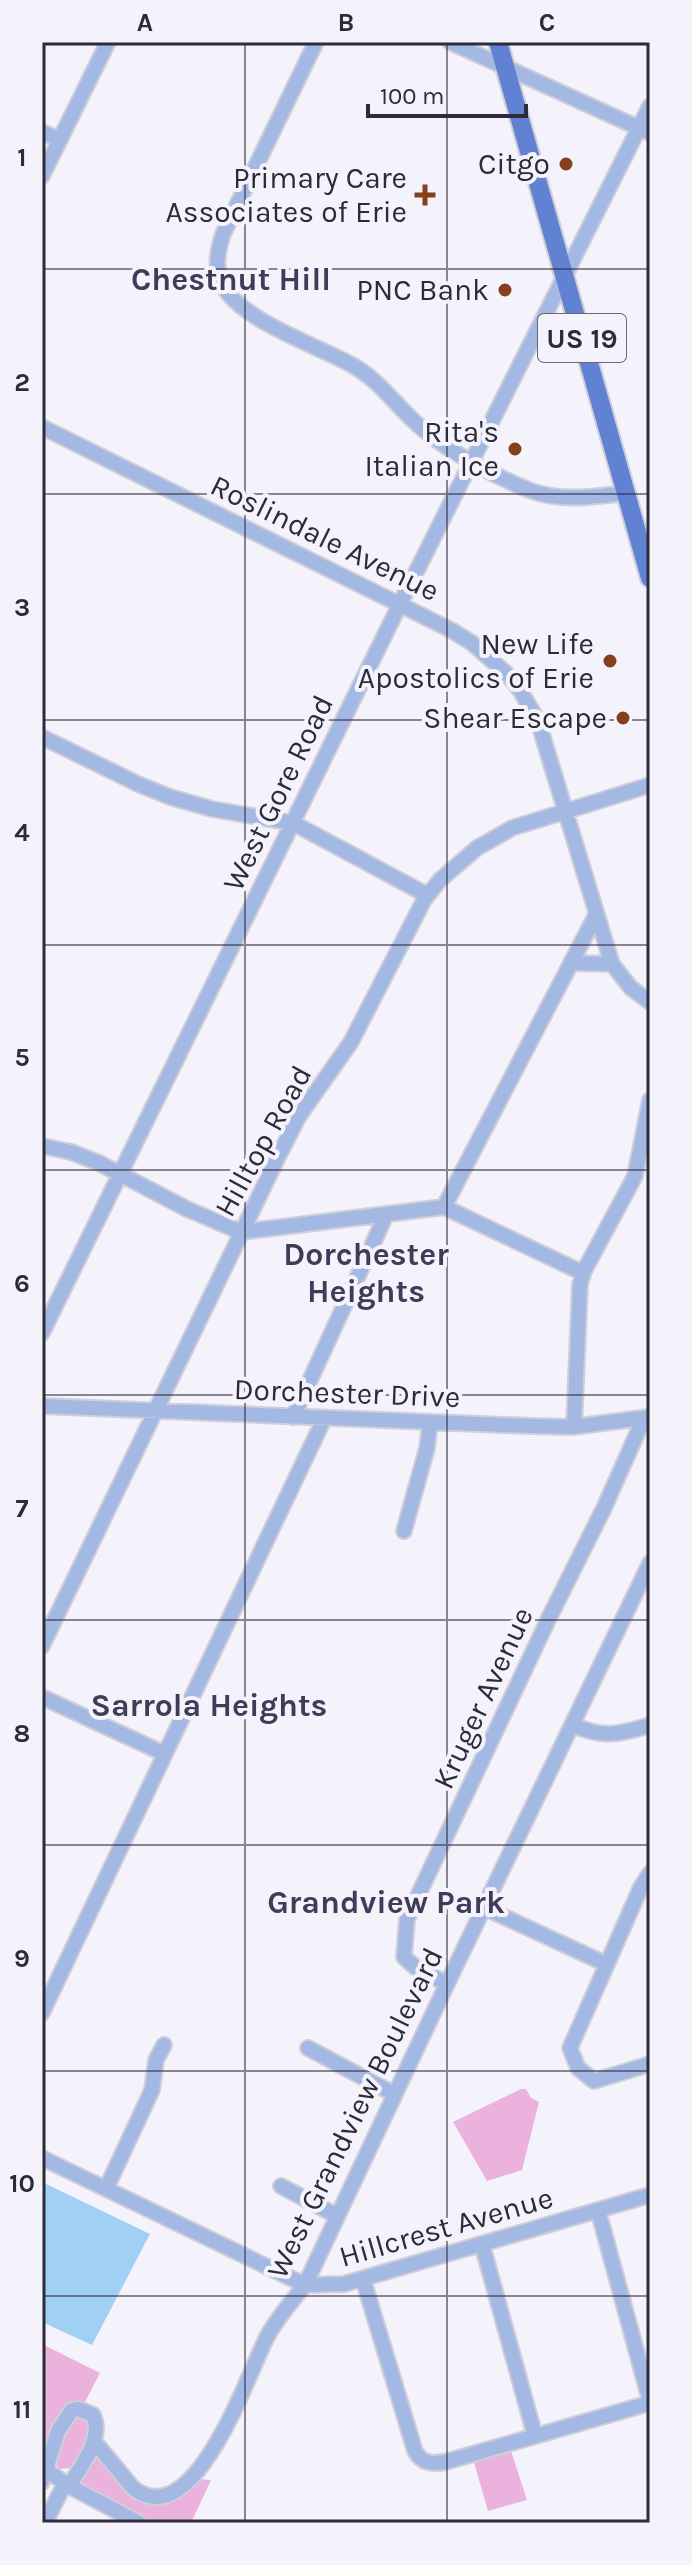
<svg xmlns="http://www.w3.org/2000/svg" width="692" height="2565" font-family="Karla,sans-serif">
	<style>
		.green { fill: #eab2dc }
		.water { fill: #a1d0f5 }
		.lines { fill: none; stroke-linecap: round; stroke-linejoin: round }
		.minor-casing { stroke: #d0cfd8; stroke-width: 18 }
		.major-casing { stroke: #d0cfd8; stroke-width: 22 }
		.minor { stroke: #a4b8e4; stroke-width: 14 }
		.major { stroke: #6182d2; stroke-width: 18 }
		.grid { fill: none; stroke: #2d2b39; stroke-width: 2; stroke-opacity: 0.55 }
		.poi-dot { fill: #863f1b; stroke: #f4f3fb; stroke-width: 3 }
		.labels { text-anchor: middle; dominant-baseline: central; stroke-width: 8; stroke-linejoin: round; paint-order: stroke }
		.shield { fill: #f4f3fb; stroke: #696773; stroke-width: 2 }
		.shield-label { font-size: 28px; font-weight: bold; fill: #2d2b39 }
		.poi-label { font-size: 30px; fill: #2d2b39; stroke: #f4f3fb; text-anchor: end }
		.street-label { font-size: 30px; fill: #2d2b39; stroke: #f4f3fb }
		.neighbourhood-label { font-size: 32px; font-weight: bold; fill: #3f3b58; stroke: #f4f3fb }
		.neatline { fill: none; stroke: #2d2b39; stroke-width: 3 }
		.grid-label { font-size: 26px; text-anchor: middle; font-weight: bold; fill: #2d2b39 }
	</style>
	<rect width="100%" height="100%" fill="#f4f3fb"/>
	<path class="green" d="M 521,2089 L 526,2089 L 531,2098 L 539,2102 L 522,2170 L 487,2181 L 453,2122 Z
		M 42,2344 L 100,2373 L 84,2404 L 42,2451 Z
		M 87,2415 L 93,2428 L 78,2462 L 72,2468 L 59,2469 L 53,2461 L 70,2417 Z
		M 510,2448 L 527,2500 L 488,2511 L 473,2459 Z
		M 97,2453 C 106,2463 112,2475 121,2484 C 145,2511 178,2505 199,2479 L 211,2480 L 191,2523 L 155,2523 L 81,2487 L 79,2482 L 93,2454 Z"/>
	<path class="water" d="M 42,2182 L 150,2234 L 92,2345 L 42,2322 Z"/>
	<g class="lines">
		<g class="minor-casing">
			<path id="minor" d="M 316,42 L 223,234 C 216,255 214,274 227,292 C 250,323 317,346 352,365 C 381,381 398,409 424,430 C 453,454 494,476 529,490 C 559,502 594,497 625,493
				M 450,42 L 650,133
				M 42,132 L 60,140
				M 42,176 L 108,42
				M 42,427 L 451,630 L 472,643 L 507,674 L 520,690 L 538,721 L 612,964 L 631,988 L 650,1002
				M 42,737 L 138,784 L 170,797 L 212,809 L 293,823 L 427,895
				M 573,963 L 612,964
				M 42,1146 L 71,1152 L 99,1163 L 187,1209 L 241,1232 L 444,1207 L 583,1273
				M 444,1207 L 596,915
				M 42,1333 L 400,604 L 650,106
				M 42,1406 L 531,1426 L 572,1427 L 650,1417
				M 293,1417 L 386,1215
				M 574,1427 L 580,1284 L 584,1271 L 635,1176 L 650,1100
				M 404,1531 L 427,1448 L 430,1423
				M 42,1646 L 278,1157 L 299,1116 L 351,1042 L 424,900 L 440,880 L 477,848 L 512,828 L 650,785
				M 42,1697 L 165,1754
				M 574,1725 C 602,1739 621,1734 650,1725
				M 650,1873 L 641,1887 L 570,2048 L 578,2068 L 594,2081 L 650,2064
				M 485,1908 L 606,1964
				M 447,1984 L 415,1967 L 404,1957 L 407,1919 L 548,1620 L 604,1508 L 644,1418
				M 42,2013 L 324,1419
				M 308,2048 L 394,2094
				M 42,2158 L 305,2285 L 344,2284 L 650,2195
				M 281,2186 L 337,2216
				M 106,2189 L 152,2090 L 156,2060 L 164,2045
				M 598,2210 L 650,2401
				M 482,2244 L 535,2436
				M 363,2279 L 415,2451 C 422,2464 432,2464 445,2462 L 650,2403
				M 94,2441 L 133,2488 C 195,2537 249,2370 268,2335 C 279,2316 292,2301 305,2285 L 447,1984 L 650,1563
				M 42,2467 L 69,2486 L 139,2523
				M 42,2482 L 58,2431 L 72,2410 L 79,2409 L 93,2415 C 104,2439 81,2466 69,2486
				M 45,2523 L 65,2483"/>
		</g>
		<g class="major-casing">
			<path id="major" d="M 498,42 L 650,578"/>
		</g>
		<use href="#minor" class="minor"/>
		<use href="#major" class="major"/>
	</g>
	<path class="grid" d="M 245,42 L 245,2523M 447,42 L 447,2523M 42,269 L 650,269M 42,494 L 650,494M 42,720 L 650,720M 42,945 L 650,945M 42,1170 L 650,1170M 42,1395 L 650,1395M 42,1620 L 650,1620M 42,1845 L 650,1845M 42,2071 L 650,2071M 42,2296 L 650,2296"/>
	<g class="poi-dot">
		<circle cx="566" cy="164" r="8"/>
		<path d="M421 183h8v8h8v8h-8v8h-8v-8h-8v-8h8z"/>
		<circle cx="505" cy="290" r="8"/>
		<circle cx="515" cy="449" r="8"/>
		<circle cx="610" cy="661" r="8"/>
		<circle cx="623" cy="718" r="8"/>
	</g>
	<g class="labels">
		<rect class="shield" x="538" y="314" width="88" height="48" rx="6"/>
		<g class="shield-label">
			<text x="582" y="338">US 19</text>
		</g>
		<g class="poi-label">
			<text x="550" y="164">Citgo</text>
			<text x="407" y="178">Primary Care<tspan x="407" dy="34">Associates of Erie</tspan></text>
			<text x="489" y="290">PNC Bank</text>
			<text x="499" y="432">Rita's<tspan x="499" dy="34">Italian Ice</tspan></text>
			<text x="594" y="644">New Life<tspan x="594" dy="34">Apostolics of Erie</tspan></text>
			<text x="607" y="718">Shear Escape</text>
		</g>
		<g class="street-label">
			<text transform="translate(325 538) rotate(26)">Roslindale Avenue</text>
			<text transform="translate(278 793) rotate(-64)">West Gore Road</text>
			<text transform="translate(263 1141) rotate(-61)">Hilltop Road</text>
			<text transform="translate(347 1393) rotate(2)">Dorchester Drive</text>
			<text transform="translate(483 1698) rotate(-65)">Kruger Avenue</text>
			<text transform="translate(355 2113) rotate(-64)">West Grandview Boulevard</text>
			<text transform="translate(446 2227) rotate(-16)">Hillcrest Avenue</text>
		</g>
		<g class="neighbourhood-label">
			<text x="231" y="279">Chestnut Hill</text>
			<text x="366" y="1254">Dorchester<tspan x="366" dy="37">Heights</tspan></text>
			<text x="209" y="1705">Sarrola Heights</text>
			<text x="386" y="1902">Grandview Park</text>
		</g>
	</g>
	<rect width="692" height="2565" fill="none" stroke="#f4f3fb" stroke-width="88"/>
	<path d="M368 104v12h158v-12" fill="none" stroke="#2d2b39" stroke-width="4"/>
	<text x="380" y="104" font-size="24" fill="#2d2b39" stroke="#f4f3fb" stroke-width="6" paint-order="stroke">100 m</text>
	<rect x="44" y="44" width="604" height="2477" class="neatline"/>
	<g class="grid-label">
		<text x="145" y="31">A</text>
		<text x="346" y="31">B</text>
		<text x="547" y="31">C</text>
		<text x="22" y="166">1</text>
		<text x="22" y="391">2</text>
		<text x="22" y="616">3</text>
		<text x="22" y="841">4</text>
		<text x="22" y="1066">5</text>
		<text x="22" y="1292">6</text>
		<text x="22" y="1517">7</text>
		<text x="22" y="1742">8</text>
		<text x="22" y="1967">9</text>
		<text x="22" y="2192">10</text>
		<text x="22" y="2418">11</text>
	</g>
</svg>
